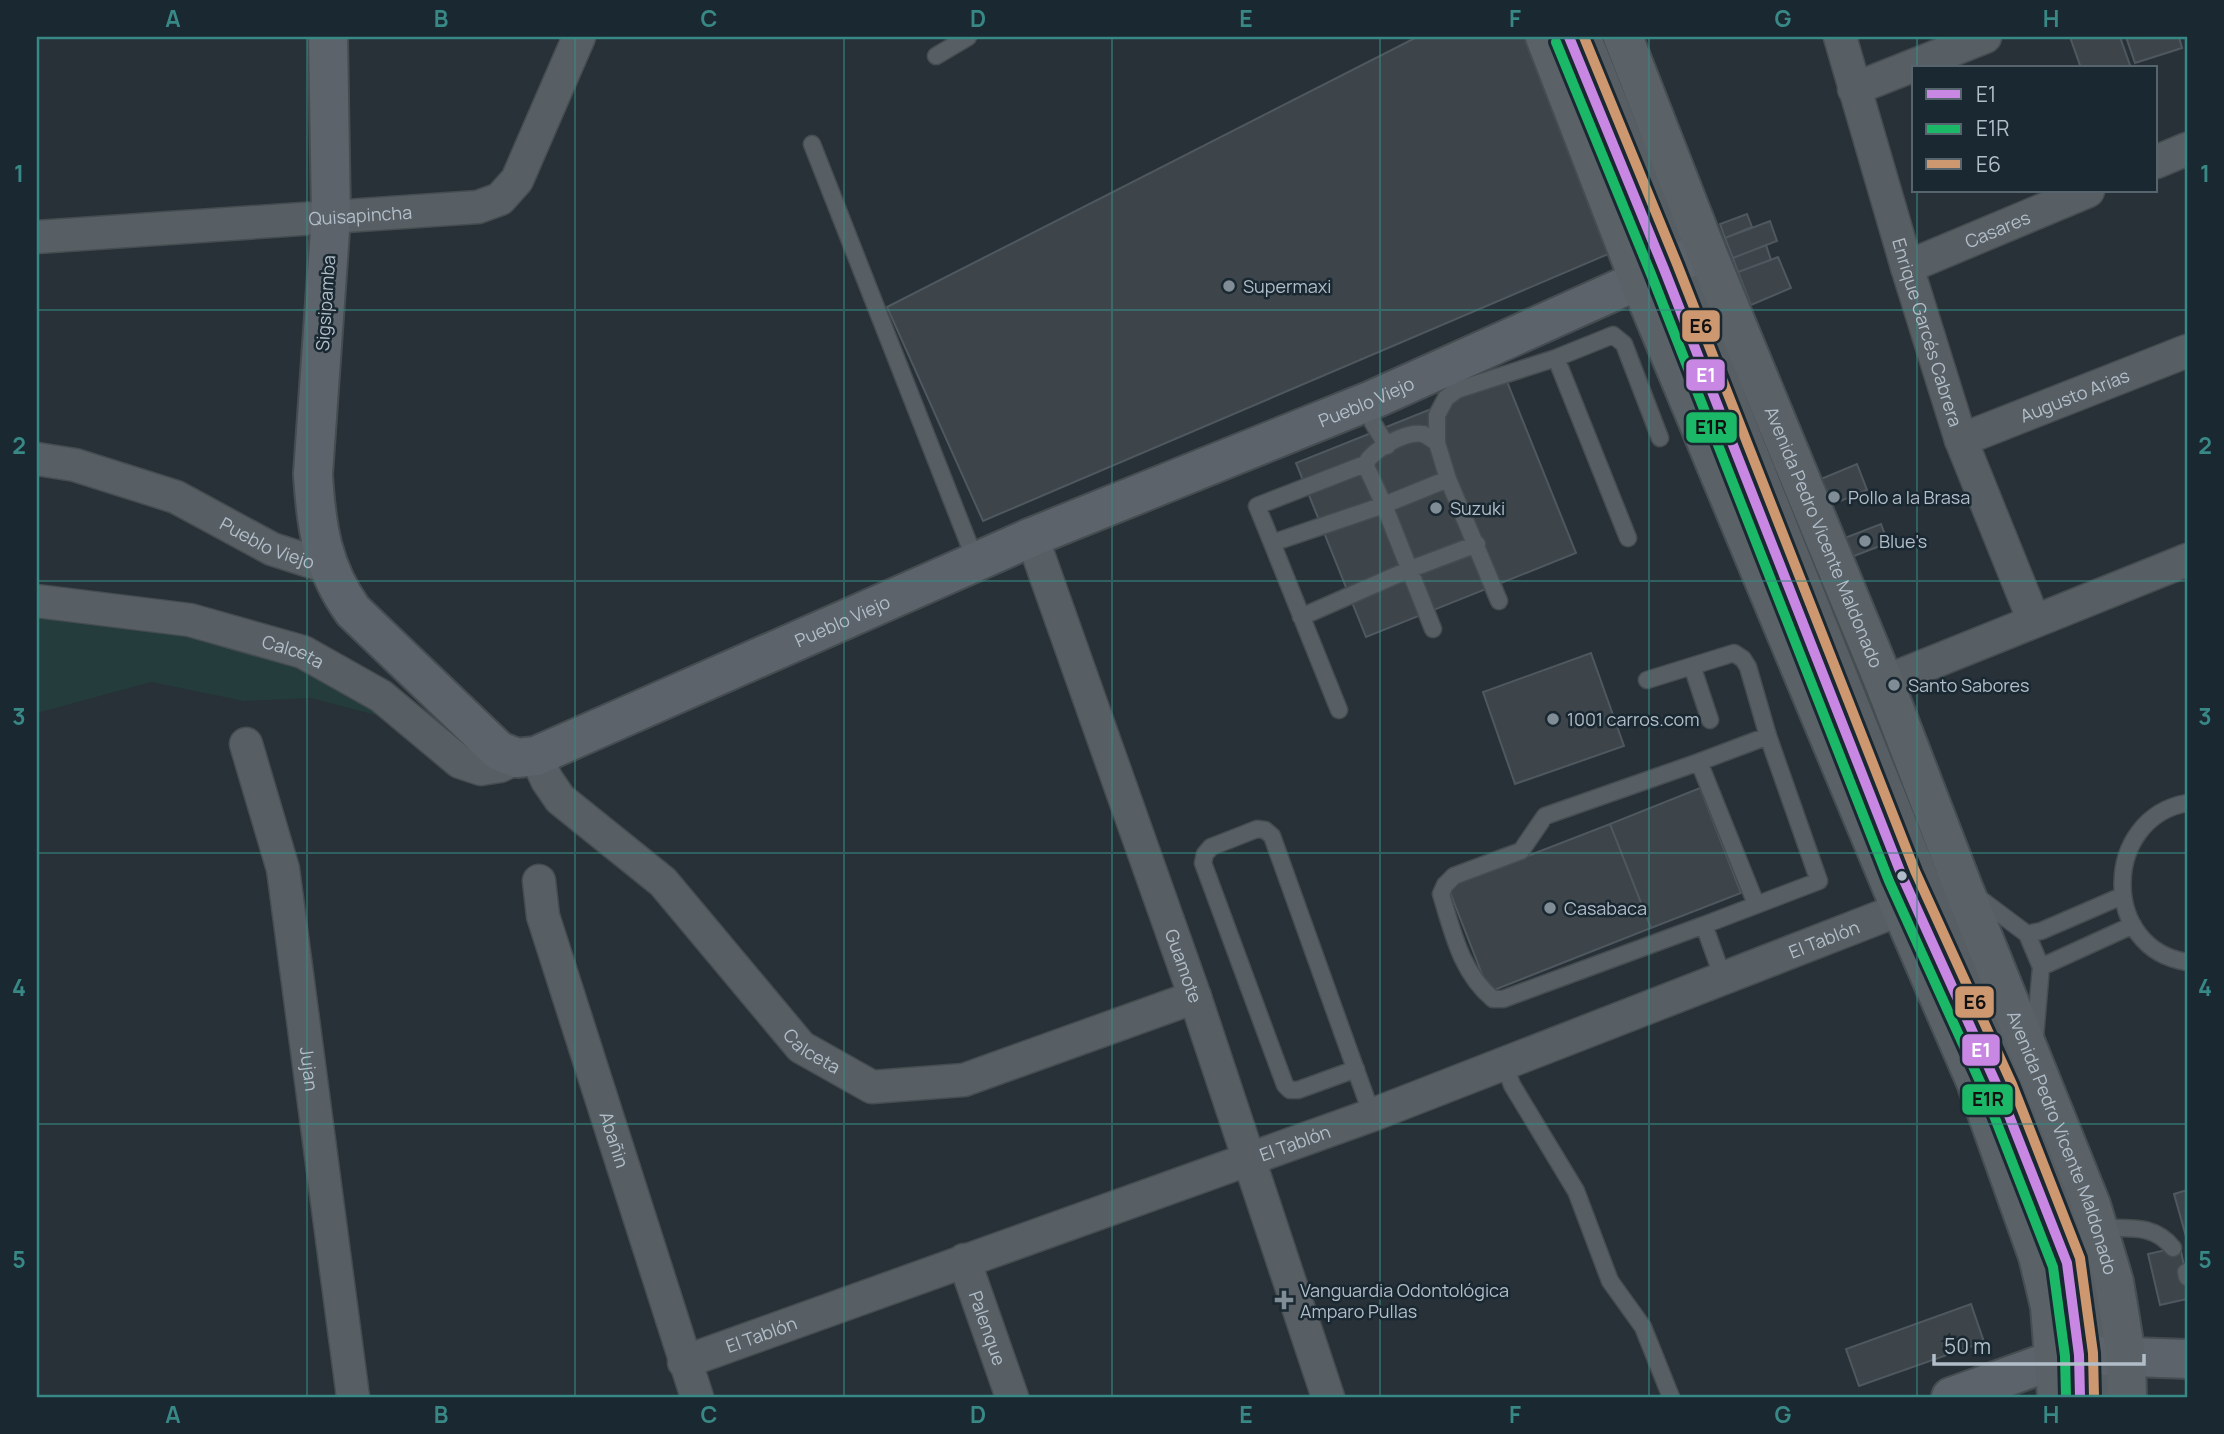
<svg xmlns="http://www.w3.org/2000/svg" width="2224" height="1434" font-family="Manrope,sans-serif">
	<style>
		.green { fill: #243c3c }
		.building { fill: #3d454a; stroke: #4f585f; stroke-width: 2 }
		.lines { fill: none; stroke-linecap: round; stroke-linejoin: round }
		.lane-casing { stroke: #464d51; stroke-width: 19 }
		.street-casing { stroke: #464d51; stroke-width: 35 }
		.secondary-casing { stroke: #464d51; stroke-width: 42 }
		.primary-casing { stroke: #454e53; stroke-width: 42 }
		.lane { stroke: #585f64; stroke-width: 16 }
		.street { stroke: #585f64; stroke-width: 32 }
		.secondary { stroke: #5c636a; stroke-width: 38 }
		.primary { stroke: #5a6167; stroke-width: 38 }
		.bus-1-casing { stroke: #1a2832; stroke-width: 16 }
		.bus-2-casing { stroke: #1a2832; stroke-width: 16 }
		.bus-3-casing { stroke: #1a2832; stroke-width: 16 }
		.bus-1 { stroke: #c787e3; stroke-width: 10 }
		.bus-2 { stroke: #1ab867; stroke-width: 10 }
		.bus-3 { stroke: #cd976f; stroke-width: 10 }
		.grid { fill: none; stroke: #388885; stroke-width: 2; stroke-opacity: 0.55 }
		.poi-dot { fill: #818d96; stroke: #1a2832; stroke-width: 2.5 }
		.bus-dot { fill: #b1bec9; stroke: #1a2832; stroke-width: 2.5 }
		.labels { text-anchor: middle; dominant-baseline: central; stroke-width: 5; stroke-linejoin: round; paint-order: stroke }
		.street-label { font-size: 18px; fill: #b1bec9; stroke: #1a2832 }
		.poi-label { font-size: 18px; fill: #b1bec9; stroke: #1a2832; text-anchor: start }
		.line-badge { stroke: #1a2832; stroke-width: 2.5 }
		.badge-label { font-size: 19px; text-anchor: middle; font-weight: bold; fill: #fff }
		.pale-badge-label { font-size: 19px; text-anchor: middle; font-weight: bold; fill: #111 }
		.neatline { fill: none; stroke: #388885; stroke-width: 2.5 }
		.grid-label { font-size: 23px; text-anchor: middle; font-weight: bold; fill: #388885 }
	</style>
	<rect width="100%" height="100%" fill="#273137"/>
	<path class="green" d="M 37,604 L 296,652 L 387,718 L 311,698 L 244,701 L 151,682 L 37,713 Z"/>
	<path class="building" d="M 1417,37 L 1528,37 L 1620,249 L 983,521 L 887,307 Z
		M 2070,37 L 2120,37 L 2131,68 L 2081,68 Z
		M 2126,37 L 2179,37 L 2182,48 L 2135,63 Z
		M 1747,214 L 1752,227 L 1725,238 L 1720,224 Z
		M 1770,221 L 1777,241 L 1733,258 L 1725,238 Z
		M 1766,245 L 1771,260 L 1738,272 L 1733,258 Z
		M 1778,257 L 1791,288 L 1751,305 L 1738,272 Z
		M 1506,379 L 1576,553 L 1366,637 L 1296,463 Z
		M 1857,464 L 1867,490 L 1826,507 L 1816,481 Z
		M 1881,524 L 1888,543 L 1849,558 L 1842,539 Z
		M 1591,653 L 1624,746 L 1515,784 L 1483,692 Z
		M 1700,788 L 1741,893 L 1651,928 L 1610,824 Z
		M 1610,824 L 1651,928 L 1489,992 L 1448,887 Z
		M 2187,1190 L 2187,1240 L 2174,1194 Z
		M 2180,1247 L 2187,1279 L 2187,1299 L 2160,1305 L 2148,1254 Z
		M 1971,1304 L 1984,1342 L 1859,1386 L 1846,1349 Z"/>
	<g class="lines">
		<g class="lane-casing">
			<path id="lane" d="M 1569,37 L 1664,269 L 1817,659
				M 1593,37 L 2055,1188 L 2085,1257 L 2102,1354 L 2103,1397
				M 936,56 L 968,37
				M 812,144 L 976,562
				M 1556,358 L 1628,538
				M 1366,403 L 1373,423 L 1387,446
				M 1437,443 C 1433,440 1428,436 1423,434 C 1405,431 1374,449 1365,464 L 1257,506 L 1272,543 L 1384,505 L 1448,479
				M 1365,464 L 1384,505 L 1433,629
				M 1272,543 L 1339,710
				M 1499,601 L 1448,479 L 1437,443 L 1437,415 L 1446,398 L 1457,390 L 1556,358 L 1613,335 L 1624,344 L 1660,438
				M 1301,617 L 1408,570 L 1477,544
				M 1692,666 L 1710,720
				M 1647,680 L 1734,653 L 1743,659 L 1748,667 L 1768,736 L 1819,881 L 1704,925 L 1723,978
				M 1699,762 L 1768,736
				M 2187,803 C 2102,818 2100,949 2187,962
				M 1975,895 L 2027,934 L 2041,931 L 2122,896
				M 1704,925 L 1503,999 L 1493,999 C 1461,972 1453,933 1441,894 L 1445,885 L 1454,876 L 1521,851 L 1545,816 L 1699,762 L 1756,904
				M 2027,934 L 2041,967
				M 2035,1037 L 2041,967 L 2133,925
				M 1504,1063 L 1512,1085 L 1576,1191 L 1610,1281 L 1643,1327 L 1671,1397
				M 1356,1069 L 1298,1090 L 1290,1090 L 1285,1085 L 1203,863 L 1205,854 L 1211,847 L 1257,829 L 1265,830 L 1272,836 L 1372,1115
				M 1994,1079 L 2067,1263 L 2079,1355 L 2080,1397
				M 2099,1228 C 2128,1229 2153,1223 2173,1248
				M 2186,1272 L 2187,1277"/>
		</g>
		<g class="street-casing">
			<g id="street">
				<path id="s1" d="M 1840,37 L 1907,267 L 1961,440 L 2034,621"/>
				<path d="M 1854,89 L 1985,37"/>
				<path d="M 2156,162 L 2187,149"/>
				<path id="s2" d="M 37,237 L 478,207 L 500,199 L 517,180 L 579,37"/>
				<path id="s3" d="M 1907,267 L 2088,191"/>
				<path id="s4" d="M 1961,440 L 2187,351"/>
				<path id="s5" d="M 37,459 L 75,465 L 176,497 L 272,549 L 328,567"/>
				<path id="s6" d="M 1032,537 L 1195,997 L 1328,1397"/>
				<path id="s7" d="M 37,601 L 190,620 L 303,652 L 381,696 L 460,762 L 481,769 L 500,766 L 517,758"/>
				<path d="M 1884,682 L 2187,560"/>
				<path id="s8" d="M 246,744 L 283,869 L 353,1397"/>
				<path id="s9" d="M 536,756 L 547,780 L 560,799 L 663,882 L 801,1047 L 872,1087 L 964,1080 L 1195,997"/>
				<path id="s10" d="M 539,881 L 543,916 L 697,1397"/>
				<path id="s11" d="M 964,1260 L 1012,1397"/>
				<path id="s12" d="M 684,1362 L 1372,1115 L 1901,909"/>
			</g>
		</g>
		<g class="secondary-casing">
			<g id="secondary">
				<path id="s13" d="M 328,37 L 331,216 L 313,474 C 316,526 322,568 353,611 L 499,751 L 517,758 L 536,756 L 1032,537 L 1372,400 L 1706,250"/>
				<path d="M 1951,1397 L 2054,1360 L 2079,1355 L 2187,1359"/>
			</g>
		</g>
		<g class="primary-casing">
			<g id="primary">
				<path d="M 1545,37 L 1639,280 L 1901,909 L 1976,1082 L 2038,1256 L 2050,1306 L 2057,1397"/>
				<path id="s14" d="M 1623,37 L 1706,250 L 1884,682 L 1962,885 L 2091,1205 L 2114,1282 L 2126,1355 L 2127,1397"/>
			</g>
		</g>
		<use href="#lane" class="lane"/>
		<use href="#street" class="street"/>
		<use href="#secondary" class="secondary"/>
		<use href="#primary" class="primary"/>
		<g class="bus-1-casing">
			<path id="bus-1" d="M 1569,37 L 1664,269 L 1902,876 L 1999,1090 L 2067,1263 L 2079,1355 L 2080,1397"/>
		</g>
		<g class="bus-2-casing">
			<path id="bus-2" d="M 1556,42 L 1651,274 L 1889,881 L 1986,1095 L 2053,1267 L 2065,1356 L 2066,1397"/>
		</g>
		<g class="bus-3-casing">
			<path id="bus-3" d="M 1584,37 L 1677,264 L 1915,871 L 2012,1084 L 2080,1258 L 2093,1353 L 2094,1397"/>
		</g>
		<use href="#bus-1" class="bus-1"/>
		<use href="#bus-2" class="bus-2"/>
		<use href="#bus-3" class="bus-3"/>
	</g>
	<path class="grid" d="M 307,37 L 307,1397M 575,37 L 575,1397M 844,37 L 844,1397M 1112,37 L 1112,1397M 1380,37 L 1380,1397M 1649,37 L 1649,1397M 1917,37 L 1917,68M 1917,191 L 1917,1397M 37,310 L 2187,310M 37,581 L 2187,581M 37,853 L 2187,853M 37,1124 L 2187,1124"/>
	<g class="poi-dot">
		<circle cx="1229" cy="286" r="7"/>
		<circle cx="1834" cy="497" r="7"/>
		<circle cx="1436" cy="508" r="7"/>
		<circle cx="1865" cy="541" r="7"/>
		<circle cx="1894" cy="685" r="7"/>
		<circle cx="1553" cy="719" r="7"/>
		<circle cx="1550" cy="908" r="7"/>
		<path d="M1280.5 1289.5h7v7h7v7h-7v7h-7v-7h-7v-7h7z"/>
	</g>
	<circle class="bus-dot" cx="1902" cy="876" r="6"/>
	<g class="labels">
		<g class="street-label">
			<text stroke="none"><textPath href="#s2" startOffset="324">Quisapincha</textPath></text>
			<text stroke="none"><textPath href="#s3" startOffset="98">Casares</textPath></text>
			<text transform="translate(325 303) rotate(-86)">Sigsipamba</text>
			<text stroke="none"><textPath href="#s1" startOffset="308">Enrique Garcés Cabrera</textPath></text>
			<text stroke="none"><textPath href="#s4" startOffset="122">Augusto Arias</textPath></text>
			<text stroke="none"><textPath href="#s13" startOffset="1726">Pueblo Viejo</textPath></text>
			<text stroke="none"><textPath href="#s14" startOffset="539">Avenida Pedro Vicente Maldonado</textPath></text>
			<text stroke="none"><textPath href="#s5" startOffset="247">Pueblo Viejo</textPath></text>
			<text stroke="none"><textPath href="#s13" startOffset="1158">Pueblo Viejo</textPath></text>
			<text stroke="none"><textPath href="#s7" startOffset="262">Calceta</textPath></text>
			<text stroke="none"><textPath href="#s12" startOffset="1216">El Tablón</textPath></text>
			<text stroke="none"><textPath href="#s6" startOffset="455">Guamote</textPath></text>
			<text stroke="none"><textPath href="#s9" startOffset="408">Calceta</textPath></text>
			<text stroke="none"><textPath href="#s8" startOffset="332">Jujan</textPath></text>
			<text stroke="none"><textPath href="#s10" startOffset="270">Abañin</textPath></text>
			<text stroke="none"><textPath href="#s14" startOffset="1190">Avenida Pedro Vicente Maldonado</textPath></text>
			<text stroke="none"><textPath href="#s12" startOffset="649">El Tablón</textPath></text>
			<text stroke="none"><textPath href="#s11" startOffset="72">Palenque</textPath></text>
			<text stroke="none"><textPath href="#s12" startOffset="82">El Tablón</textPath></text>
		</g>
		<g class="poi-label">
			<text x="1243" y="286">Supermaxi</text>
			<text x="1848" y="497">Pollo a la Brasa</text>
			<text x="1450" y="508">Suzuki</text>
			<text x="1879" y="541">Blue's</text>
			<text x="1908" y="685">Santo Sabores</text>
			<text x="1567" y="719">1001 carros.com</text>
			<text x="1564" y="908">Casabaca</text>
			<text x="1300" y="1290">Vanguardia Odontológica<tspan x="1300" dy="21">Amparo Pullas</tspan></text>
		</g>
	</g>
	<g class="line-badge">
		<rect x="1681" y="309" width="40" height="34" rx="7" fill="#cd976f"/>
		<rect x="1685" y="358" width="41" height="34" rx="7" fill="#c787e3"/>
		<rect x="1685" y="411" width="53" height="33" rx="7" fill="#1ab867"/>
		<rect x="1954" y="985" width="41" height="34" rx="7" fill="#cd976f"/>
		<rect x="1961" y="1033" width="40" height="34" rx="7" fill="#c787e3"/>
		<rect x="1961" y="1083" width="53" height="33" rx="7" fill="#1ab867"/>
	</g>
	<g class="badge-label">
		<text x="1706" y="382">E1</text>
		<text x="1981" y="1057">E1</text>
	</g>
	<g class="pale-badge-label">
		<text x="1701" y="333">E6</text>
		<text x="1711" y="434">E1R</text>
		<text x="1975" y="1009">E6</text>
		<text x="1988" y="1106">E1R</text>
	</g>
	<rect width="2224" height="1434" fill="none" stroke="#1a2832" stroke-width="77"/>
	<rect x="1912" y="66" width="245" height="126" fill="#1a2832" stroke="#56646e" stroke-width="2"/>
	<rect x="1926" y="89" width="35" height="10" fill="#c787e3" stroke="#56646e" stroke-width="2"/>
	<text x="1976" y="102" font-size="21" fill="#b1bec9">E1</text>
	<rect x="1926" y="124" width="35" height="10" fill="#1ab867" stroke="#56646e" stroke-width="2"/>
	<text x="1976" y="136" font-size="21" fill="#b1bec9">E1R</text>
	<rect x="1926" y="159" width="35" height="10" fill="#cd976f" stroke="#56646e" stroke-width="2"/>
	<text x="1976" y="172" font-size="21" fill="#b1bec9">E6</text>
	<path d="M1934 1354v10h210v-10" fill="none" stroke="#b1bec9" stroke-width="3.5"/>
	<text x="1944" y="1354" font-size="21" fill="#b1bec9" stroke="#1a2832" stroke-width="5" paint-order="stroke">50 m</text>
	<rect x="38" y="38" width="2148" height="1358" class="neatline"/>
	<g class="grid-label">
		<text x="173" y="27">A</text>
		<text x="441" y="27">B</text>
		<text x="709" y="27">C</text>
		<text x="978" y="27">D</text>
		<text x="1246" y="27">E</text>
		<text x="1515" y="27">F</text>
		<text x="1783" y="27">G</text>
		<text x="2051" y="27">H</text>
		<text x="19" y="182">1</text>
		<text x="2205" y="182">1</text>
		<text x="19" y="454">2</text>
		<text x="2205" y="454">2</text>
		<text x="19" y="725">3</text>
		<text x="2205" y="725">3</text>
		<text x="19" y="996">4</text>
		<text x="2205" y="996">4</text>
		<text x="19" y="1268">5</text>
		<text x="2205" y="1268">5</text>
		<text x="173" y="1423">A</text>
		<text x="441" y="1423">B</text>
		<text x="709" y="1423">C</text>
		<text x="978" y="1423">D</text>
		<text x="1246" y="1423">E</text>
		<text x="1515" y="1423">F</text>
		<text x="1783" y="1423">G</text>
		<text x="2051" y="1423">H</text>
	</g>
</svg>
